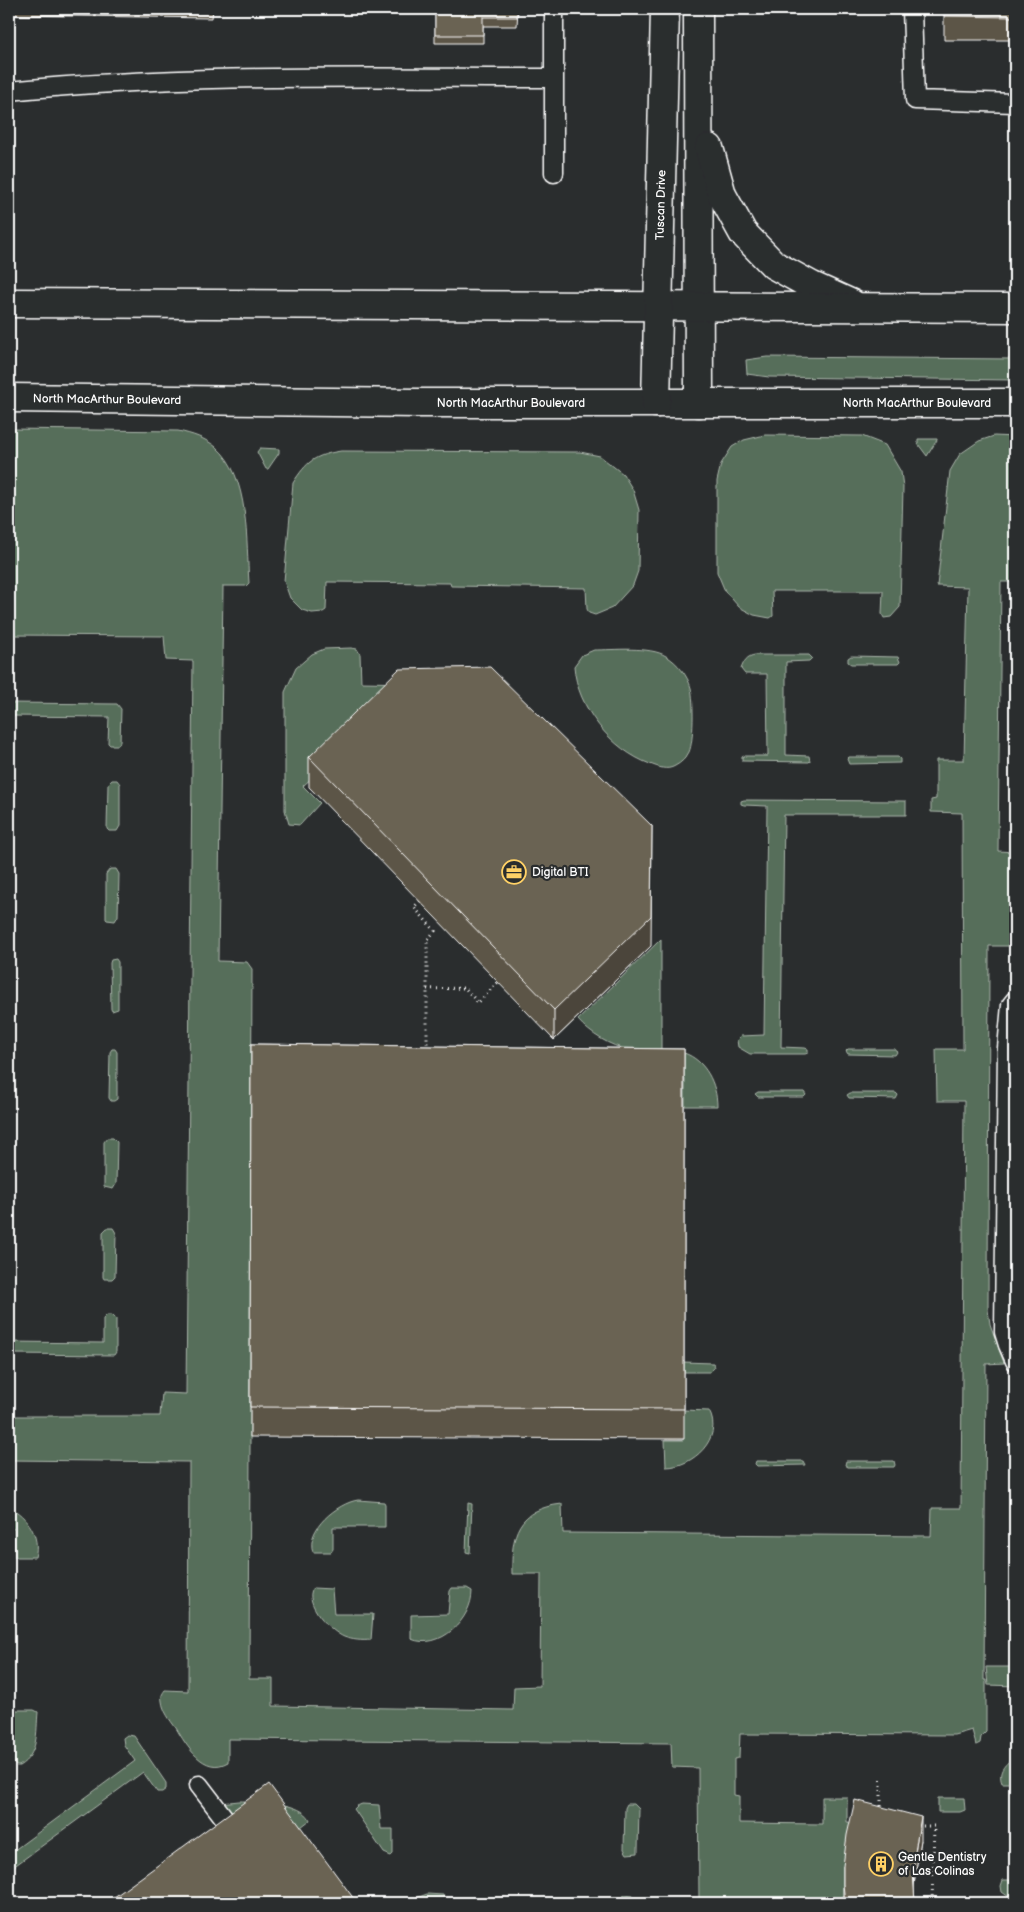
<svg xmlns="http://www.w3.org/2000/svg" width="1024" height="1912" font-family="'Balsamiq Sans',sans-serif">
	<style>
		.green { fill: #576e5a; stroke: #abb6ac }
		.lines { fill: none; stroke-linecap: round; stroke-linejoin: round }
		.lane-casing { stroke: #fff; stroke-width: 21 }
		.secondary-casing { stroke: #fff; stroke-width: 31 }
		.path { stroke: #fff; stroke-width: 3; stroke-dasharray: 1 4; stroke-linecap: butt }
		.lane { stroke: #2a2d2e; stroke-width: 18 }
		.secondary { stroke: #2a2d2e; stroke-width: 28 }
		.wall { fill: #5c5547; stroke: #fff }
		.shaded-wall { fill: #4b453a; stroke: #fff }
		.building { fill: #6b6353; stroke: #fff }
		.labels { text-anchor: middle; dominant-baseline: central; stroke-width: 4.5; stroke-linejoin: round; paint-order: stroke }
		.street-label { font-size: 12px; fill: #fff; stroke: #2a2d2e }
		.poi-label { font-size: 12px; fill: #fff; stroke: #2a2d2e; text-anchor: start }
	</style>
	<rect width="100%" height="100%" fill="#2a2d2e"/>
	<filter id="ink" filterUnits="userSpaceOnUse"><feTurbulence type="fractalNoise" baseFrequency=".02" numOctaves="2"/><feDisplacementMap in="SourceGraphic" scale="10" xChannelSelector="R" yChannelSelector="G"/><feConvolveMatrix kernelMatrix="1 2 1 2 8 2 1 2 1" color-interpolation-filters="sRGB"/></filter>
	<g filter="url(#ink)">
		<path class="green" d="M 767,357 L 1015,359 L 1015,380 L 769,377 L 747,374 L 746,360 Z
			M 9,429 L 178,431 C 192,434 205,438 216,447 C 250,476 246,542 249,583 L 246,586 L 223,586 L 218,961 L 247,962 L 252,969 L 249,1679 L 273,1679 L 273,1706 L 513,1710 L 514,1687 L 540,1686 L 541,1574 L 512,1574 C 511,1534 517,1509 562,1504 L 563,1533 L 931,1536 L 932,1508 L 961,1508 L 964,1101 L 937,1101 L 936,1049 L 963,1049 L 962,813 L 931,812 L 931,800 L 936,799 L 936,760 L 964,760 L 968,587 L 937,586 L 950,471 L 960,454 L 979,441 L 994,436 L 1015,437 L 1015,582 L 1001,582 L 998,851 L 1015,852 L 1015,946 L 989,946 L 988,1310 L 990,1324 L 1004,1363 L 986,1364 L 984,1680 L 986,1680 L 986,1732 L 981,1737 L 980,1743 L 976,1745 L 972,1730 L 954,1735 L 740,1734 L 739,1758 L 734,1759 L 734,1795 L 739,1796 L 739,1823 L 822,1824 L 822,1797 L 847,1797 L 847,1822 L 855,1823 L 843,1903 L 699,1903 L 698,1768 L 672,1767 L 671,1743 L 228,1739 L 228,1762 C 204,1776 186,1745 176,1728 C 170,1720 163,1711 162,1701 C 161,1696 162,1694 165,1690 L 188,1691 L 189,1462 L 9,1460 L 9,1416 L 160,1416 L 162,1393 L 186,1394 L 193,661 L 166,660 L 164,636 L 9,635 Z
			M 765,435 L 862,436 L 885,445 L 901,472 L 903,487 L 900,607 L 891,617 L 884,618 L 882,614 L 883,591 L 772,591 L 773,616 L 770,618 L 754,615 L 739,607 L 725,591 L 717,572 L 717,481 L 721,464 L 732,447 L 744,440 Z
			M 918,439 L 937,439 L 937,440 L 927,456 L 918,444 Z
			M 260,448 L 279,449 L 279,453 L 268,469 L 266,469 L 257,452 Z
			M 341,451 L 580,452 L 600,456 L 623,474 L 633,490 L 639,510 L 638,571 L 633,585 L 612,608 L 595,615 L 589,613 L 587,609 L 586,588 L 451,586 L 450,583 L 327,582 L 326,610 L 323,612 L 312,613 L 302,610 L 290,598 L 284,581 L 293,483 C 307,461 315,455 341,451 Z
			M 351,648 L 357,649 L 360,654 L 361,682 L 415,683 L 303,786 L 320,803 L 300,825 L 289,824 L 285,810 L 285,692 L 296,668 L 312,654 L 324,649 Z
			M 594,650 C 613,650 650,646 666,656 C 677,662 688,676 691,688 C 694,701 694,741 689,752 C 686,758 681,763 675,766 C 667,771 658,767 650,764 C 612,750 577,708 574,666 L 582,655 Z
			M 809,655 L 812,658 L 809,661 L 786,662 L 786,755 L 809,756 L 810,761 L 809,762 L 742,761 L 742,757 L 744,756 L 768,756 L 767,674 L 745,674 L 741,669 C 744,661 747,656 755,655 Z
			M 851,656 L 898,657 L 900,662 L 898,664 L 851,664 L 848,662 L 848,658 Z
			M 9,703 L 117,704 L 121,709 L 120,742 L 118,745 L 110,745 L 108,743 L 109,717 L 9,716 Z
			M 849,757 L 898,757 L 900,759 L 900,763 L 849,764 L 847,759 Z
			M 112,780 L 117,780 L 120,784 L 120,826 L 117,831 L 109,831 L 107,829 L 108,784 Z
			M 744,800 L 906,801 L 906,815 L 784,815 L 781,1047 L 805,1048 L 808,1049 L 808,1053 L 805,1054 L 750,1054 L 738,1047 L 737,1040 L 741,1036 L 764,1035 L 767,806 L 744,805 L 741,804 L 741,801 Z
			M 110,869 L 116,869 L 119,874 L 118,916 L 115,921 L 107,920 L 106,919 L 106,874 Z
			M 661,939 L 661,1051 C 651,1051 639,1052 629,1050 C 610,1046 590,1034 578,1020 Z
			M 116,959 L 118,962 L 118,1009 L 112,1011 L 111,1009 L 110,963 L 111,960 Z
			M 112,1049 L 115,1049 L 117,1052 L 117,1099 L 114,1101 L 111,1101 L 109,1098 L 110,1052 Z
			M 848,1049 L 895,1049 L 897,1052 L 895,1055 L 848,1054 L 846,1051 Z
			M 684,1053 C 705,1060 717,1084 717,1106 L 685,1106 L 685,1078 L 680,1077 Z
			M 758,1092 L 804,1092 L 806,1095 L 804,1097 L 758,1097 L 755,1094 Z
			M 850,1093 L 896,1093 L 898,1095 L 896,1099 L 849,1098 L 847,1095 Z
			M 107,1138 L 113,1138 L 117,1142 L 116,1184 L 113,1189 L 104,1187 L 104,1142 Z
			M 107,1228 L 113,1228 L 116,1233 L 115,1276 L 112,1279 L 104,1279 L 103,1277 L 103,1232 Z
			M 107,1315 L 112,1315 L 116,1319 L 116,1352 L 114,1355 L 9,1354 L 9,1342 L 103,1343 L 103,1319 Z
			M 683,1362 L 713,1363 L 715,1367 L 710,1372 L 683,1372 Z
			M 683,1410 L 709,1411 C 724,1438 693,1467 666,1467 L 665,1440 L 683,1440 Z
			M 756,1461 L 803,1461 L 805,1465 L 757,1466 L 755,1464 Z
			M 846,1461 L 894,1461 L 895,1465 L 894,1467 L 848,1467 L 845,1465 Z
			M 358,1500 L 384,1502 L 385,1504 L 385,1527 L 333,1527 L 333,1549 L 331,1552 L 313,1552 C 305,1529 338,1503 358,1500 Z
			M 468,1503 L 472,1504 L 470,1553 L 466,1552 Z
			M 9,1507 C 27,1516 41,1536 35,1557 L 15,1557 L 14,1529 L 9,1528 Z
			M 313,1588 L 332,1589 L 334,1614 L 373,1614 L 371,1640 C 362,1641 352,1640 344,1637 C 330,1631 303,1603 313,1588 Z
			M 452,1588 L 467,1588 L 472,1591 C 472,1619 440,1651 411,1639 L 411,1615 L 448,1614 L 450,1591 Z
			M 986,1667 L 1012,1667 L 1012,1679 L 1015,1679 L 1015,1686 L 988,1685 Z
			M 14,1710 L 34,1710 L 38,1712 C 36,1733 39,1754 19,1766 L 16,1766 L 9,1756 L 9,1745 L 15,1741 Z
			M 127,1735 L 134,1736 L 166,1783 L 166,1789 L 162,1792 L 157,1792 L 143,1772 L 9,1870 L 9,1854 L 135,1761 L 124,1745 L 123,1738 Z
			M 1015,1757 L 1015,1783 L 1002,1783 C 997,1771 1006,1763 1015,1757 Z
			M 938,1798 L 964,1798 L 965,1810 L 960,1812 L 938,1812 Z
			M 239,1801 C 256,1801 303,1802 310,1820 L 288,1837 L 238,1836 L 220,1803 Z
			M 362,1804 L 379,1805 L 381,1829 L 393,1829 L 393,1854 L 391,1856 L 384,1853 L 354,1809 L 357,1806 Z
			M 627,1804 L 634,1804 L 639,1809 L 638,1850 L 638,1853 L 627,1854 L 624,1849 L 625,1808 Z
			M 1003,1880 L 1015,1880 L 1015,1899 L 1009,1897 L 1002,1892 L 1001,1886 Z
			M 427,1894 L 443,1895 L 445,1903 L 421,1903 L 418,1899 L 419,1897 Z
			M 624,1895 L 633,1896 L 636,1903 L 622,1903 Z"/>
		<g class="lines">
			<g class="lane-casing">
				<path id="lane" d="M 912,9 L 915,100 L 1015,103
					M 9,91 C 190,73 372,78 554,78
					M 554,173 L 554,9
					M 1015,1000 L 1011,1005 L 1007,1048 L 1004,1332 L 1008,1345 L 1015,1361
					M 199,1785 L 238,1836"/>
			</g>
			<g class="secondary-casing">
				<g id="secondary">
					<path d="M 698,9 L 699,403"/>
					<path d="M 709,148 L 722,195 L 743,233 L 774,265 L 812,286 L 852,304"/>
					<path d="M 9,303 L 1015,308"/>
					<path id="s1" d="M 9,398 L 418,403 L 1015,403"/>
					<path id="s2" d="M 656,403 L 665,9"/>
				</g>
			</g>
			<path class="path" d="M 420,901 L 414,907 L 435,931 L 427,940 L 427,1048
				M 427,989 L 465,988 L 478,1003 L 498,982
				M 881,1780 L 881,1810
				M 918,1826 L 934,1826 L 932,1903"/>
			<use href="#lane" class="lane"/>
			<use href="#secondary" class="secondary"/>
		</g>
		<path class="wall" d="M 9,9 L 213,9 L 212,18 L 9,15 Z
			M 366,9 L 518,9 L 517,26 L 483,26 L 483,43 L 435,43 L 435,13 L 366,13 Z
			M 944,9 L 1015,9 L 1015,40 L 944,40 Z
			M 309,757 L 651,946 L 554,1040 L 309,787 Z
			M 251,1044 L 684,1049 L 684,1439 L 250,1437 Z
			M 921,1840 L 916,1869 L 914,1886 L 915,1903 L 843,1903 L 843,1866 Z"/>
		<path class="shaded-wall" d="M 652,826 L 651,946 L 554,1040 L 554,1010 Z
			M 921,1817 L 921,1840 L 916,1869 L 913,1895 L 913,1871 L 916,1845 Z"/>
		<path class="building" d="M 435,9 L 517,9 L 517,17 L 483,17 L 483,35 L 435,35 Z
			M 944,9 L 1015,9 L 1015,17 L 944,16 Z
			M 490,667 L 652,826 L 651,916 L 554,1010 L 309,757 L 399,669 Z
			M 251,1044 L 684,1049 L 684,1409 L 250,1407 Z
			M 269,1784 L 357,1903 L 106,1903 Z
			M 855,1800 L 921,1817 L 916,1845 L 913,1871 L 915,1903 L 845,1903 L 843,1884 L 843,1866 L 847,1835 Z"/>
	</g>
	<defs>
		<g id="office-ring" transform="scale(1.25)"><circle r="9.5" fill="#2a2d2e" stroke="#ffd166" stroke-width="1.5"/><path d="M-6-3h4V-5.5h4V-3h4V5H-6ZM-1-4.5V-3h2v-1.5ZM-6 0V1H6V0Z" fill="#ffd166"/></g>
		<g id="building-ring" transform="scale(1.25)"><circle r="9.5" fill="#2a2d2e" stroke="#ffd166" stroke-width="1.5"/><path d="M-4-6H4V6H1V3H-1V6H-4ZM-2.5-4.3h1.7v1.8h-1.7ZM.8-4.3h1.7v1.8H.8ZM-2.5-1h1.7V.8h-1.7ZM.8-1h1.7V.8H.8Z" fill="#ffd166"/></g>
	</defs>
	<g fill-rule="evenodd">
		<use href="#office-ring" x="514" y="872"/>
		<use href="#building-ring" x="881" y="1864"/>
	</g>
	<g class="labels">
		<g class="street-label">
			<text stroke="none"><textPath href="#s2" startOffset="198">Tuscan Drive</textPath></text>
			<text stroke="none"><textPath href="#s1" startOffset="98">North MacArthur Boulevard</textPath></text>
			<text stroke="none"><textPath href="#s1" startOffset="502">North MacArthur Boulevard</textPath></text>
			<text stroke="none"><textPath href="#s1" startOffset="908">North MacArthur Boulevard</textPath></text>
		</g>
		<g class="poi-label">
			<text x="532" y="872">Digital BTI</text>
			<text x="898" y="1857">Gentle Dentistry<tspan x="898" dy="14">of Las Colinas</tspan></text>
		</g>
	</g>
	<rect width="1024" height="1912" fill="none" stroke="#2a2d2e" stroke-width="30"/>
	<rect x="15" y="15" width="994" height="1882" fill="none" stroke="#fff" stroke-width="2" filter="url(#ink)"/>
</svg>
